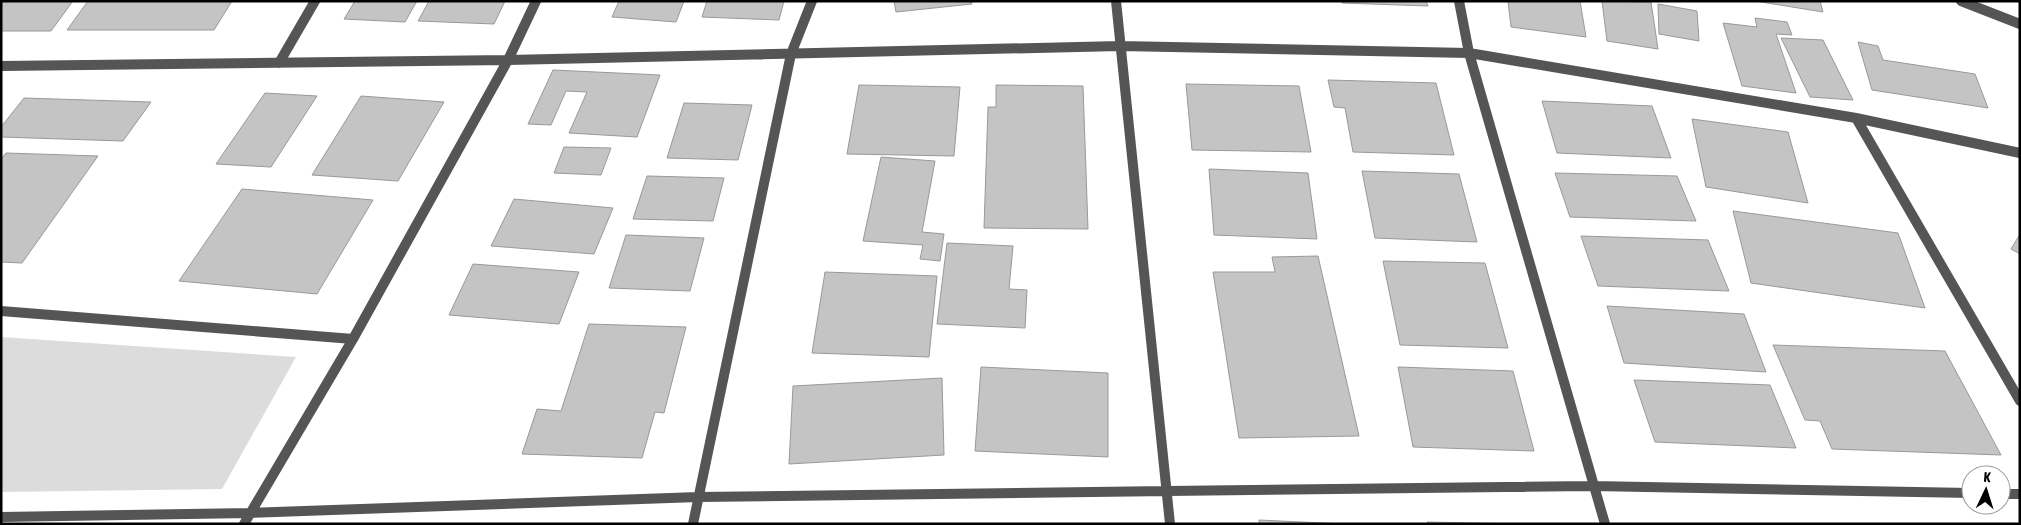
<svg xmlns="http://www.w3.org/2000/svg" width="2021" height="525" font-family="'Asap Condensed',sans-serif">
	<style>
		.green { fill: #dcdcdc }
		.building { fill: #c4c4c4; stroke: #999 }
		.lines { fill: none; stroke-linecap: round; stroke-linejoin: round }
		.minor { stroke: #555; stroke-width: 10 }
	</style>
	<rect width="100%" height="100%" fill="#fff"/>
	<path class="green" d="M 1,337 L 296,357 L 222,489 L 1,492 Z"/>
	<path class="building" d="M 1,1 L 73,1 L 51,31 L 1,31 Z
		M 88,1 L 232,1 L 214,30 L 67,30 Z
		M 355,1 L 417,1 L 405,22 L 344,19 Z
		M 429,1 L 505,1 L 494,24 L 418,21 Z
		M 619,1 L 684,1 L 676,22 L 612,17 Z
		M 707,1 L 784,1 L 779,20 L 702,17 Z
		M 894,1 L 971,1 L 972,4 L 896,12 Z
		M 1342,1 L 1426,1 L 1428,6 L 1342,3 Z
		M 1508,1 L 1580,1 L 1586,37 L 1511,27 Z
		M 1602,1 L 1651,2 L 1658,49 L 1607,41 Z
		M 1755,1 L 1820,1 L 1823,12 Z
		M 1658,4 L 1697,11 L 1699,41 L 1659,34 Z
		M 1755,18 L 1787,22 L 1792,35 L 1776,34 L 1796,93 L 1742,86 L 1723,23 L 1757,27 Z
		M 1781,38 L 1823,40 L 1853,100 L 1810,97 Z
		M 1858,42 L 1878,46 L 1883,60 L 1975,74 L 1988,108 L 1872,90 Z
		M 553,70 L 660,75 L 637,137 L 569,133 L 587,92 L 566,91 L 551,125 L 528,124 Z
		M 1328,80 L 1436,83 L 1454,155 L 1353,152 L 1345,108 L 1334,107 Z
		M 1186,84 L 1299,86 L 1311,152 L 1192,150 Z
		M 859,85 L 960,87 L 954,156 L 847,154 Z
		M 996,85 L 1083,86 L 1088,229 L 984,228 L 988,107 L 996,107 Z
		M 265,93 L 317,96 L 271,167 L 216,164 Z
		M 361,96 L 444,102 L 398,181 L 312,175 Z
		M 24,98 L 151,102 L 123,141 L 1,137 L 1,127 Z
		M 1542,101 L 1652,106 L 1671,158 L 1557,153 Z
		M 684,103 L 752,105 L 738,160 L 667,158 Z
		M 1692,119 L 1788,132 L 1808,203 L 1706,187 Z
		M 564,147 L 611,148 L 601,175 L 554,173 Z
		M 6,153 L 98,156 L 22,263 L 1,262 L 1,159 Z
		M 881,157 L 935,161 L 922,232 L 944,234 L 940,261 L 920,259 L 923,245 L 863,241 Z
		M 1209,169 L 1308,173 L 1317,239 L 1214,235 Z
		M 1362,171 L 1459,174 L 1477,242 L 1375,238 Z
		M 1555,173 L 1677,176 L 1696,221 L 1570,217 Z
		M 647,176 L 724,178 L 713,221 L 633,219 Z
		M 242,189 L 373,200 L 317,294 L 179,281 Z
		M 514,199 L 613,208 L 594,254 L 491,246 Z
		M 1733,211 L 1898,233 L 1925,308 L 1751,283 Z
		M 2020,234 L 2020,254 L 2011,249 Z
		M 626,235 L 704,238 L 690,291 L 609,288 Z
		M 1581,236 L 1708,240 L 1729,291 L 1598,286 Z
		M 947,243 L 1013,246 L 1009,289 L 1027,290 L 1025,328 L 937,324 Z
		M 1318,256 L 1359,436 L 1239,438 L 1213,272 L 1275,272 L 1272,257 Z
		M 1383,261 L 1485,263 L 1508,348 L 1400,345 Z
		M 473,264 L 579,272 L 559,324 L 449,315 Z
		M 825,272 L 937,276 L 929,357 L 812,353 Z
		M 1607,306 L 1744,314 L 1766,372 L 1624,363 Z
		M 589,324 L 686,327 L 664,413 L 655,412 L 642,458 L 522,454 L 537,409 L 561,411 Z
		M 1773,345 L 1945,351 L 2001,455 L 1832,449 L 1820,421 L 1805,420 Z
		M 981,367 L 1108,373 L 1108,457 L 975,451 Z
		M 1398,367 L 1513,371 L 1534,451 L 1413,447 Z
		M 942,378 L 944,455 L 789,464 L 793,386 Z
		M 1634,380 L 1770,385 L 1796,448 L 1655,442 Z
		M 1259,520 L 1345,524 L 1259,524 Z
		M 1427,522 L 1521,524 L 1428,524 Z"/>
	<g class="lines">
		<path class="minor" d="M 1116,1 L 1170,524
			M 1459,1 L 1469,53 L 1605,524
			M 1961,1 L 2020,24
			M 279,63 L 315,1
			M 1,66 L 508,60 L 1120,46 L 1469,53 L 1856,118 L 2020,153
			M 1856,118 L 2020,401
			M 1,311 L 353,339
			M 2001,494 L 2020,494
			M 1,517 L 250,513 L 698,497 L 1168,491 L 1592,486 L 1971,493
			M 244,524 L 353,339 L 508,60 L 536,1
			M 693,524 L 791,54 L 812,1"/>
	</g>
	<rect width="2021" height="525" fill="none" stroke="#000000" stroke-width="5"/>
	<g transform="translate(1986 490) rotate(4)"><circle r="24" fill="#ffffff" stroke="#999999"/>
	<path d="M0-4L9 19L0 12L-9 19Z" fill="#000000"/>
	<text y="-8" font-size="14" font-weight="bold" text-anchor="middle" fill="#000000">K</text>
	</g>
</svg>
